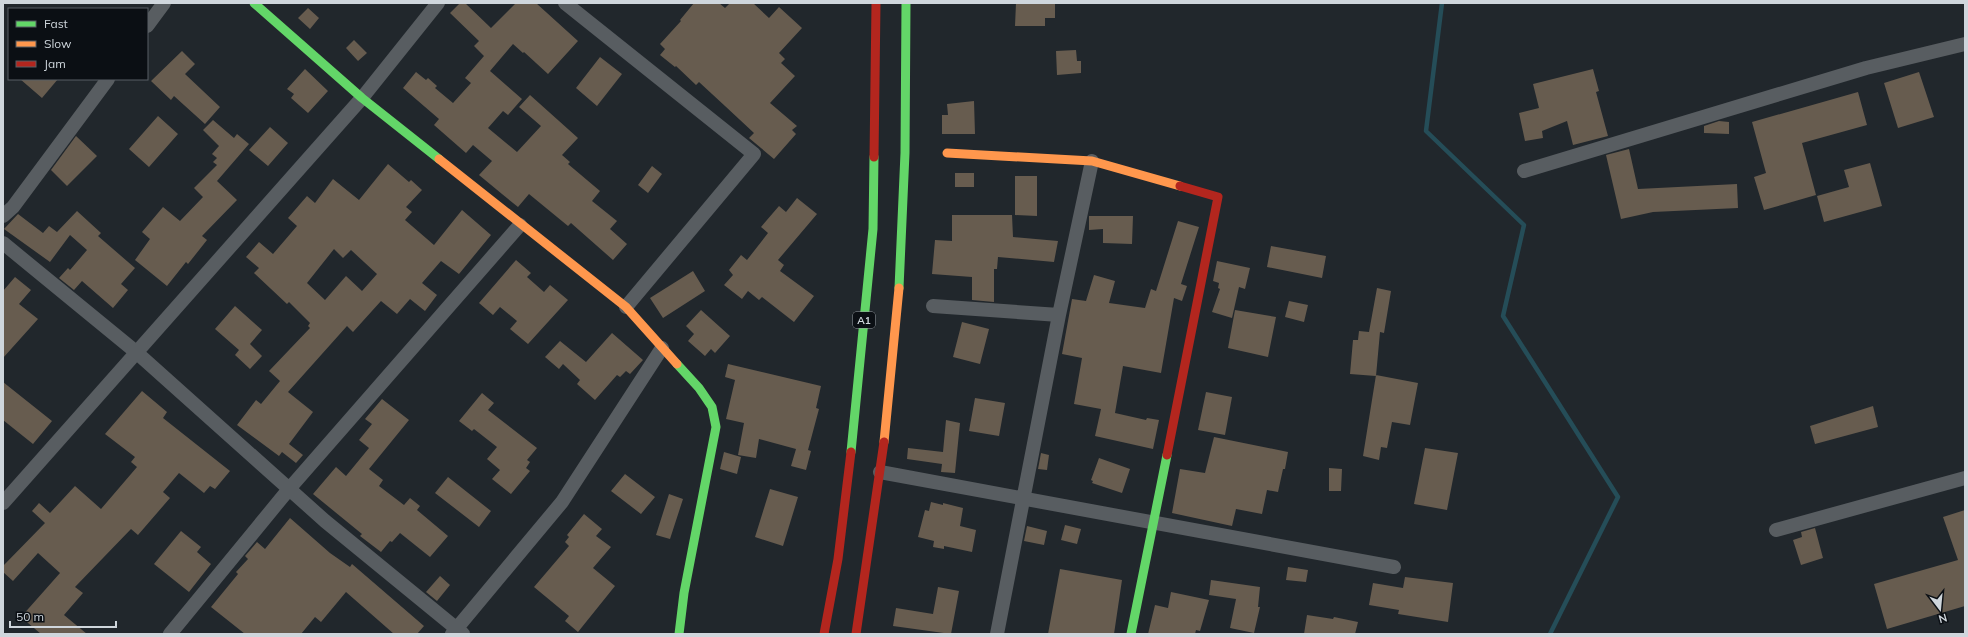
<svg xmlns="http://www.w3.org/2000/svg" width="1968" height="637" font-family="Mulish,sans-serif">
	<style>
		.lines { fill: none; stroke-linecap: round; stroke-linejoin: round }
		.stream { stroke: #254d58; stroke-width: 4.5 }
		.building { fill: #675c4f; fill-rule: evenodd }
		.street { stroke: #585d61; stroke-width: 14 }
		.fast { stroke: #63d668; stroke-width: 9 }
		.slow { stroke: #ff974d; stroke-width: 9 }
		.jam { stroke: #b3261e; stroke-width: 9 }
		.labels { text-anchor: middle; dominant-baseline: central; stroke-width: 4; stroke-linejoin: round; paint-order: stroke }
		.shield { fill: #0b0f14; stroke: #949aa0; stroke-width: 1 }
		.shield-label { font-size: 10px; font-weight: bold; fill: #cfd6dc }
	</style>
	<rect width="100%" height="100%" fill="#21272c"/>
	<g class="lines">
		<path class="stream" d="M 1442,3 L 1426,131 L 1524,225 L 1503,316 L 1618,497 L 1550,634"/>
	</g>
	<path class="building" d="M 460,3 L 465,3 L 491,28 L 516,3 L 536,3 L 578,41 L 548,74 L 524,52 L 523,53 L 513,44 L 490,71 L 522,99 L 508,115 L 503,111 L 488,128 L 517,152 L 541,126 L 519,107 L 530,95 L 578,138 L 562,155 L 570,162 L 568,164 L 600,191 L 592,201 L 617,221 L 610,229 L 627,244 L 613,260 L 571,223 L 568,226 L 529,194 L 518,207 L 502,194 L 479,175 L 492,161 L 473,145 L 466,153 L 434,125 L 439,119 L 403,88 L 416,72 L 426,80 L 428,78 L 437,86 L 435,88 L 453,103 L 471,83 L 465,78 L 484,56 L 474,46 L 479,41 L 450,13 Z
		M 694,3 L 719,3 L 725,8 L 730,3 L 753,3 L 769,18 L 779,7 L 802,28 L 779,53 L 785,59 L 781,63 L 795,76 L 770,103 L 797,126 L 792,130 L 796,134 L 774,159 L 749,138 L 754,133 L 725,106 L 699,82 L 696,85 L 676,66 L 675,67 L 660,55 L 665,49 L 660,44 L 681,21 L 680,20 Z
		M 1016,3 L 1055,3 L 1055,18 L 1045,18 L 1045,26 L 1015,26 Z
		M 308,8 L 319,18 L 310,29 L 298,18 Z
		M 354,40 L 367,53 L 358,61 L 346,48 Z
		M 1076,50 L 1077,61 L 1081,61 L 1081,73 L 1057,75 L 1056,51 Z
		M 182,51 L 195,64 L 185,74 L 220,107 L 205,124 L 174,96 L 171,100 L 151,81 Z
		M 600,57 L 622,74 L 597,106 L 576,88 Z
		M 305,69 L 328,91 L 308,113 L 291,98 L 294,94 L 287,89 Z
		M 1593,69 L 1599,91 L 1596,92 L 1608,136 L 1573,145 L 1567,121 L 1542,131 L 1543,138 L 1525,141 L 1519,113 L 1539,108 L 1533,84 Z
		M 1919,72 L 1934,117 L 1898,128 L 1884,83 Z
		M 20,79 L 58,79 L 42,98 Z
		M 1858,92 L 1867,125 L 1802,143 L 1816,195 L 1764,210 L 1754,177 L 1766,173 L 1752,122 Z
		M 974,101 L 975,134 L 942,134 L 942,115 L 948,115 L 947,104 Z
		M 158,116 L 178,134 L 149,167 L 129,149 Z
		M 213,120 L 234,138 L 237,134 L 249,144 L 217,181 L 237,200 L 202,236 L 207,240 L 188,264 L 186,262 L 167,286 L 135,260 L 150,239 L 142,232 L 163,207 L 180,221 L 203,197 L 194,188 L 217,165 L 213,162 L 217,158 L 212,154 L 219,146 L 203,130 Z
		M 1719,121 L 1729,122 L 1729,134 L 1704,133 L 1704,126 Z
		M 270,127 L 288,143 L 268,166 L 249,150 Z
		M 76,136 L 97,156 L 67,186 L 51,170 Z
		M 1629,149 L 1638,189 L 1737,184 L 1738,208 L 1653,212 L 1621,219 L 1606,155 Z
		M 1870,163 L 1882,206 L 1824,222 L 1817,196 L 1849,187 L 1844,170 Z
		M 388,164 L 409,182 L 411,180 L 422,190 L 406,207 L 412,212 L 405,220 L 434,245 L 462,210 L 491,235 L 459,274 L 441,261 L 422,283 L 437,295 L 425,311 L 410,299 L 397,314 L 381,301 L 353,332 L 347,326 L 288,392 L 313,412 L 289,444 L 303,455 L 296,463 L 282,452 L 279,456 L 237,425 L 256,400 L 261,404 L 280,381 L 269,371 L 310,328 L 308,326 L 310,323 L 289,302 L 287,304 L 254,273 L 259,268 L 246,257 L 259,242 L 273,254 L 297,226 L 288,218 L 307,196 L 315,203 L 333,179 L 359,200 ZM 334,249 L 343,258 L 351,250 L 377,274 L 362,291 L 346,276 L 325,300 L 307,283 Z
		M 652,166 L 662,174 L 648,193 L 638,185 Z
		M 955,173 L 974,173 L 974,187 L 955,187 Z
		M 1015,176 L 1037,176 L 1037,216 L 1015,215 Z
		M 797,198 L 817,214 L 778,260 L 784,265 L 780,271 L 814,296 L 794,322 L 762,297 L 759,300 L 748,291 L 742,299 L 724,285 L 733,275 L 729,270 L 741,255 L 747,260 L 768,233 L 761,227 L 779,206 L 786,212 Z
		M 77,211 L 101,233 L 98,236 L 135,268 L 121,284 L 128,290 L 113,308 L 82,281 L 74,290 L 59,278 L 68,268 L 70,270 L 87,250 L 70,235 L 50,262 L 4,229 L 18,214 L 43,233 L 49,226 L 57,232 Z
		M 952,215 L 1012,215 L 1013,237 L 1058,241 L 1054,262 L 998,257 L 997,269 L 994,269 L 994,302 L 972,300 L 972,277 L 932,274 L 935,240 L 952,241 Z
		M 1089,216 L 1133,216 L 1132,244 L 1103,243 L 1103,229 L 1089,230 Z
		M 1178,221 L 1199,227 L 1181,284 L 1187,286 L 1182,301 L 1174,298 L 1161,373 L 1123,366 L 1115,413 L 1146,420 L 1147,418 L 1159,420 L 1153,449 L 1095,436 L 1101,409 L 1074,404 L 1082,358 L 1062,354 L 1072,299 L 1086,301 L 1094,275 L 1115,281 L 1109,303 L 1145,308 L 1151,289 L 1156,291 Z
		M 1271,246 L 1326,256 L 1322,278 L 1267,267 Z
		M 516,260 L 531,273 L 527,277 L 544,292 L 550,285 L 568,300 L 528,344 L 510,329 L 517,321 L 500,307 L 493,315 L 479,303 Z
		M 1217,261 L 1250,268 L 1245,289 L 1239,287 L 1232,318 L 1212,312 L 1220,289 L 1218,288 L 1219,283 L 1213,281 Z
		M 693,271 L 705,291 L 663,318 L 650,298 Z
		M 15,277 L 31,290 L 19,304 L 38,319 L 3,358 L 3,291 Z
		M 1377,288 L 1391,291 L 1384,333 L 1380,332 L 1376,376 L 1350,374 L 1353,340 L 1358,340 L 1359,331 L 1369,332 Z
		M 1289,301 L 1308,305 L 1304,322 L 1285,317 Z
		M 235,306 L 262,330 L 250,344 L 262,356 L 250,369 L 235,355 L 239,350 L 215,329 Z
		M 701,310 L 730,336 L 715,353 L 711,349 L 705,356 L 688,341 L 694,334 L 686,326 Z
		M 1235,310 L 1276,317 L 1268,357 L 1228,348 Z
		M 962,322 L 989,329 L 980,364 L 953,357 Z
		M 612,333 L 643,360 L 630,374 L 626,371 L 620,377 L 617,375 L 595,400 L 577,384 L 580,380 L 563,364 L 559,369 L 545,357 L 560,341 L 586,362 Z
		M 728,364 L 821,386 L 816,408 L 819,409 L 808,450 L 811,451 L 806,470 L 791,466 L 796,449 L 759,439 L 756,458 L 738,455 L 744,423 L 726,419 L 735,380 L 725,377 Z
		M 1376,375 L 1418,383 L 1410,425 L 1392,422 L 1387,448 L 1381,447 L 1379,460 L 1363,456 Z
		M 3,382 L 52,421 L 33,444 L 3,420 Z
		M 142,391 L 167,412 L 163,418 L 230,471 L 215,489 L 210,486 L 204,493 L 179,473 L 163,492 L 170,498 L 138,535 L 131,529 L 75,587 L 83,593 L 64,615 L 87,634 L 41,634 L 21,617 L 60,573 L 38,553 L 13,581 L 3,572 L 3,566 L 45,523 L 32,511 L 39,503 L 50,513 L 75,486 L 101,509 L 137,467 L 131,462 L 135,457 L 105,434 Z
		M 1206,392 L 1232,397 L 1225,435 L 1198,430 Z
		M 482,393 L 494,403 L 488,410 L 537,448 L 527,460 L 530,462 L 526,468 L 530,471 L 511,494 L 492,479 L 500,470 L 487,459 L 497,447 L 474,429 L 472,431 L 459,421 Z
		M 975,398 L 1005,403 L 999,436 L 969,431 Z
		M 382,399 L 409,420 L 369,469 L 383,480 L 379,486 L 404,505 L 410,498 L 420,506 L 417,510 L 448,536 L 430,557 L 400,533 L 392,542 L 390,541 L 381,552 L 360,536 L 362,534 L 313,494 L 336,467 L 346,476 L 369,448 L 359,440 L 372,424 L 365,419 Z
		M 1873,406 L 1878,427 L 1815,444 L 1810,426 Z
		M 946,420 L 960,423 L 955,473 L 941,472 L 942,464 L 907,459 L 908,448 L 943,452 Z
		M 1214,437 L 1288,452 L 1285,469 L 1283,469 L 1278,492 L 1267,490 L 1262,514 L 1236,509 L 1232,526 L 1172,513 L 1180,469 L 1205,473 Z
		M 1425,448 L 1458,453 L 1447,510 L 1414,504 Z
		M 724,452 L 741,457 L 737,474 L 720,469 Z
		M 1041,453 L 1049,455 L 1047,470 L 1038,469 Z
		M 1099,458 L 1130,469 L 1122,493 L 1092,483 L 1093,481 L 1091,480 Z
		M 1329,468 L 1342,469 L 1341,491 L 1329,491 Z
		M 625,474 L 655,497 L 641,514 L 611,491 Z
		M 448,477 L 491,511 L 479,527 L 435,493 Z
		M 770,489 L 798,497 L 783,546 L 755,537 Z
		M 669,494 L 683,499 L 670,539 L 656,535 Z
		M 931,502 L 943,505 L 943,503 L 963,508 L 960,526 L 976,530 L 972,552 L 944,546 L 944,549 L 933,547 L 934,541 L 918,537 L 925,510 L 929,511 Z
		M 1965,510 L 1965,606 L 1887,629 L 1874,584 L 1958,560 L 1943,517 Z
		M 584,514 L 602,529 L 596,536 L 611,547 L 593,568 L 615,586 L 578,632 L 565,621 L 569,616 L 534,587 L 569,546 L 565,542 L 569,537 L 567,535 Z
		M 290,518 L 330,553 L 350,567 L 352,564 L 424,626 L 417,634 L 394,634 L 346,592 L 321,622 L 315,617 L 301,634 L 245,634 L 211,607 L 238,574 L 236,572 L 248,559 L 245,556 L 257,542 L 265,549 Z
		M 1065,525 L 1081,529 L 1077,544 L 1061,540 Z
		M 1027,526 L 1047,531 L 1044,545 L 1024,541 Z
		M 1815,528 L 1823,558 L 1801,565 L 1793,540 L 1802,537 L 1801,532 Z
		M 181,531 L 201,547 L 197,552 L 211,564 L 189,592 L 154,564 Z
		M 1288,567 L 1308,570 L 1306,582 L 1286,580 Z
		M 1060,569 L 1122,580 L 1114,634 L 1048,634 Z
		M 440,576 L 450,585 L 437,601 L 426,592 Z
		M 1405,577 L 1453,583 L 1448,622 L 1398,614 L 1399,610 L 1369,605 L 1373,583 L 1403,588 Z
		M 1211,580 L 1260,587 L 1258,607 L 1260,607 L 1254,633 L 1230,628 L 1236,599 L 1209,595 Z
		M 938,587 L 959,591 L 951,634 L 893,626 L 896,608 L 933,614 Z
		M 1171,592 L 1209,600 L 1200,631 L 1196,630 L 1195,634 L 1148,634 L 1155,605 L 1168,608 Z
		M 1307,615 L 1333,619 L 1334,617 L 1358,622 L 1355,634 L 1304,634 Z"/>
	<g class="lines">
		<path class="street" d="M 565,3 L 754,154 L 626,307
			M 147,26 L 164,3
			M 1524,171 L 1866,68 L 1965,44
			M 3,216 L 13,207 L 108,79
			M 3,243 L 136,352 L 325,521 L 463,634
			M 933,306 L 1059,315
			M 880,472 L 1394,567
			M 3,503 L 362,98 L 438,3
			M 1776,530 L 1965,478
			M 170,634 L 289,489 L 520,225
			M 452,634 L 562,502 L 662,348
			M 997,634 L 1059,315 L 1092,161"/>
		<path class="fast" d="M 254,3 L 362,98 L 439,159
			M 899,288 L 905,153 L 906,3
			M 677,364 L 699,388 L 712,407 L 716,427 L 684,593 L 679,634
			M 851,452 L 873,229 L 874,157
			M 1131,634 L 1167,455"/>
		<path class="slow" d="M 947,153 L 1092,161 L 1180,186
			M 439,159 L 626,307 L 677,364
			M 884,442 L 899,288"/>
		<path class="jam" d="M 874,157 L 876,3
			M 1167,455 L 1218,197 L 1180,186
			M 824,634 L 838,559 L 851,452
			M 856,634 L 884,442"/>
	</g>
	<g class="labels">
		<rect class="shield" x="853" y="312" width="22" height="16" rx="3"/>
		<g class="shield-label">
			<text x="864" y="320">A1</text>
		</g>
	</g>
	<rect width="1968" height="637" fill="none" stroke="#cfd6dc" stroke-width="8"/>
	<rect x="8" y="8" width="140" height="72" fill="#0b0f14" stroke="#595f64"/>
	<rect x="16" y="21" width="20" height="6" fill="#63d668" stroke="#595f64"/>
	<text x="44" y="28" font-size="12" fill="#cfd6dc">Fast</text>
	<rect x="16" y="41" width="20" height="6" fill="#ff974d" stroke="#595f64"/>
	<text x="44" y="48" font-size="12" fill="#cfd6dc">Slow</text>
	<rect x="16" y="61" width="20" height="6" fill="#b3261e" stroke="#595f64"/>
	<text x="44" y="68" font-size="12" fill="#cfd6dc">Jam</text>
	<g transform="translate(1940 609) rotate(164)" stroke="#0b0f14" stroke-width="3" paint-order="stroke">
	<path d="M0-3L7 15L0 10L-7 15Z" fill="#cfd6dc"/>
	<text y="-6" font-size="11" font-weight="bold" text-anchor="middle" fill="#cfd6dc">N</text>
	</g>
	<path d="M10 621v6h106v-6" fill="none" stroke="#cfd6dc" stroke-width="2"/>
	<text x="16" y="621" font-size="12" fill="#cfd6dc" stroke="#0b0f14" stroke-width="3" paint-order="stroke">50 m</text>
</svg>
